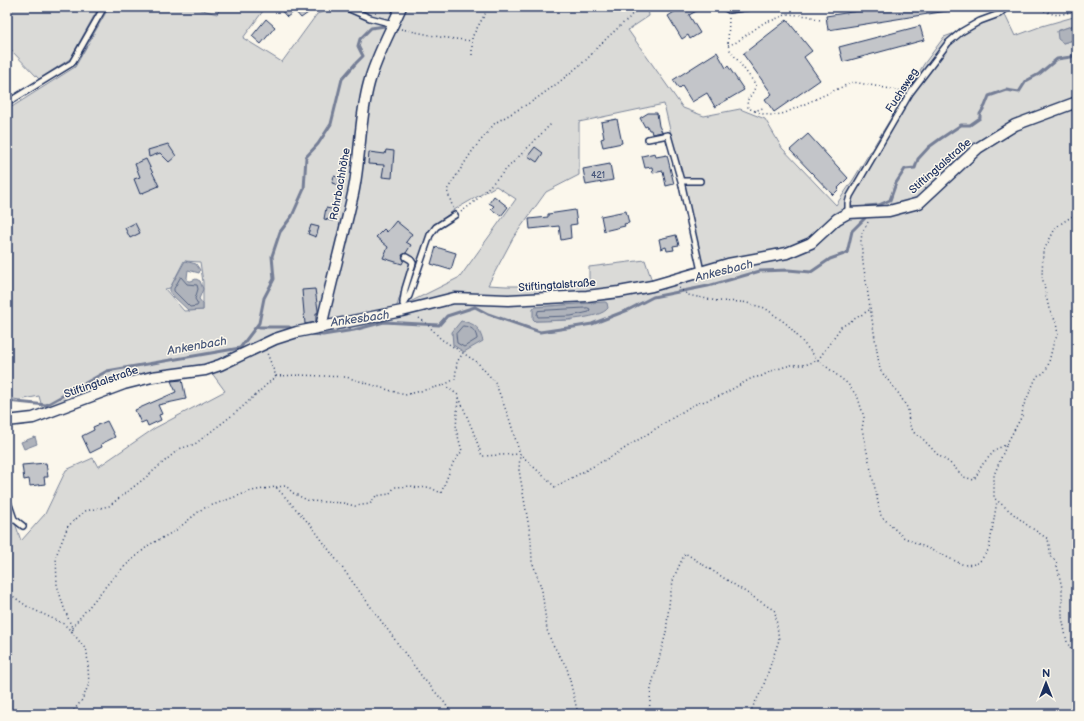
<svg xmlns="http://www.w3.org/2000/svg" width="1084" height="721" font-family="'Balsamiq Sans',sans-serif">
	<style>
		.green { fill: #dadad7; stroke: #7a849a; fill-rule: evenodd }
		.water { fill: #afb3bb; stroke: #747e96 }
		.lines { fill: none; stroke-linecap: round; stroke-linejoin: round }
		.shore { stroke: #566483; stroke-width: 1 }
		.stream { stroke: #747e96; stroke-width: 3 }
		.building { fill: #c3c5c9; stroke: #1b2f5e }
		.service-casing { stroke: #1b2f5e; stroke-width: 8 }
		.minor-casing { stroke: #1b2f5e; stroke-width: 13 }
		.path { stroke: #1b2f5e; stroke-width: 1.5; stroke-dasharray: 1 3; stroke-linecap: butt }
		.service { stroke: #fbf7ec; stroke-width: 5 }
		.minor { stroke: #fbf7ec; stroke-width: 10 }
		.labels { text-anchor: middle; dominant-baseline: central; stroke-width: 3; stroke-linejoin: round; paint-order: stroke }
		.number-label { font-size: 9px; fill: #455479 }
		.street-label { font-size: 11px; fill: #1b2f5e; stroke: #fbf7ec }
		.water-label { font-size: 12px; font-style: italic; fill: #47577a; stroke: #fbf7ec }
	</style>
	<rect width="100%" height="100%" fill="#fbf7ec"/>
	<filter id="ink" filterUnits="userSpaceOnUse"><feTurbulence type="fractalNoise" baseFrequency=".025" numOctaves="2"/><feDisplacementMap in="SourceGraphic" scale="8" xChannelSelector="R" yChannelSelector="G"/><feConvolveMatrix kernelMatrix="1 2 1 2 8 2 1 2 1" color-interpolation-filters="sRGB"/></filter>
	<g filter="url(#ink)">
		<path class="green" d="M 7,7 L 99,7 L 70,59 L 39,79 L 7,46 Z
			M 109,7 L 192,7 L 217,14 L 221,7 L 266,7 L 243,38 L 282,62 L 317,14 L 325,11 L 316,7 L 648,7 L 649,16 L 628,30 L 683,108 L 704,116 L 740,109 L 765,119 L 782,148 L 836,205 L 853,180 L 924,64 L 944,37 L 1005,15 L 1015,36 L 1042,26 L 1077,16 L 1077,24 L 1057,31 L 1063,43 L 1077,39 L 1077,714 L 7,714 L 7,498 L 21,541 L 45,514 L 66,470 L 93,458 L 98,467 L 155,428 L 225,391 L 206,365 L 43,411 L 39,396 L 20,400 L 7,398 L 7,110 L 75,67 ZM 664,104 L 704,277 L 654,287 L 645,260 L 589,267 L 589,281 L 563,286 L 506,286 L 488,285 L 513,238 L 546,192 L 579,175 L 579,122 ZM 496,186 L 516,199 L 460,277 L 396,309 L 409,267 L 419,261 L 428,233 L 433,227 L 454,210 ZM 184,261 L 200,262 L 203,282 L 203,310 L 184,311 L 165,289 L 170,288 ZM 599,303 L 571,320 L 535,321 L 536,307 Z"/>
		<path class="water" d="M 1077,24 L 1077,39 L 1063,43 L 1058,39 L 1057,31 Z
			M 185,261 L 196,264 L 200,270 L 199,273 L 188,270 L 187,278 L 188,281 L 191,281 L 196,279 L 200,281 L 203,289 L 199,299 L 203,304 L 203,310 L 189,311 L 170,293 L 170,288 Z
			M 605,302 L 607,303 L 608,308 C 600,320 550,321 535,321 L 533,319 L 533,309 L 536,307 Z
			M 461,321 C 476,324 478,326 483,341 L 464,352 L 453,345 L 452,332 Z
			M 35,437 L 37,444 L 24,449 L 21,442 Z"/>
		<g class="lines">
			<path class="shore" d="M 181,277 L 187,284 L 197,285 L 198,289 L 195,299 L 198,304 L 197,306 L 190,307 L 174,291 L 174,289 Z
				M 588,308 L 590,309 L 589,312 L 571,316 L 538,317 L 537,315 L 538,311 Z
				M 463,326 C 471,327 475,329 477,338 L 477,339 L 464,347 L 457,343 L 456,334 Z"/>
			<path class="stream" d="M 257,326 L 260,327 L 289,327 L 293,329
				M 308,334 L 323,335 L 354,330 L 384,322 L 439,325 L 447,316 L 475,307 L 488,314 L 540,332 L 574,327 L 592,324 L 628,310 L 653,297 L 708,286 L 760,271 L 788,270 L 811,272 L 830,259 L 847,253 L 852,231 L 865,218 L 867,206 L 879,205 L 890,200 L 896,183 L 905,169 L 915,168 L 918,159 L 929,147 L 940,139 L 961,125 L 970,125 L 980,118 L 980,114 L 985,106 L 989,96 L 1006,90 L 1019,92 L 1026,81 L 1039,74 L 1057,59 L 1071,57 L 1077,53
				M 7,401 L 46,405 L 107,371 L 240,348 L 259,323 L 264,298 L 274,279 L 272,256 L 280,232 L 292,216 L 304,189 L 306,157 L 318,144 L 331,124 L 342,79 L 356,63 L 363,56 L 358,46 L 360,39 L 371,28 L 385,26"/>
		</g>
		<path class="building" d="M 278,7 L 303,7 L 308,13 L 301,18 L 295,11 L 287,17 Z
			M 682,7 L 704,7 L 689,15 L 700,33 L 690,39 L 688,35 L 682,39 L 668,16 Z
			M 884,7 L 947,7 L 947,11 L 828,30 L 826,16 Z
			M 266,19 L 275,27 L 261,44 L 252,36 Z
			M 787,20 L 812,51 L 804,57 L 820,80 L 774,112 L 765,99 L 772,94 L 743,54 Z
			M 920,26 L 924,40 L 843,62 L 839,47 Z
			M 717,52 L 726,68 L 728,66 L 744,90 L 715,107 L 707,93 L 692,102 L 682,86 L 679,89 L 673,80 Z
			M 648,113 L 657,113 L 659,126 L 662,132 L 652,134 L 651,130 L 649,130 L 647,126 L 645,127 L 640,118 Z
			M 617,119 L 622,143 L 603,147 L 601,139 L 604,138 L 601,122 Z
			M 808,134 L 848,178 L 838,188 L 839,189 L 833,195 L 790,150 Z
			M 168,144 L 176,156 L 169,162 L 160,153 L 149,157 L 148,150 Z
			M 535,147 L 543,153 L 537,162 L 528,156 Z
			M 386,150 L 394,151 L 392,178 L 382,177 L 384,165 L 368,164 L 369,152 L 385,154 Z
			M 655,153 L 656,157 L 667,155 L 674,184 L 666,186 L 663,171 L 653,173 L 652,167 L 645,168 L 642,156 Z
			M 146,159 L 159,186 L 140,194 L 134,179 L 140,177 L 135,164 Z
			M 610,164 L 613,180 L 586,185 L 583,169 Z
			M 334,176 L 344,179 L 341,186 L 332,183 Z
			M 494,196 L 508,207 L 501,216 L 491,209 L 494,206 L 489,203 Z
			M 326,208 L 336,210 L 333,221 L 324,219 Z
			M 575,210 L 577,224 L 570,225 L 571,238 L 561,240 L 559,226 L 530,229 L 529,219 L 548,217 L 548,214 Z
			M 626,211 L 629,223 L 624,224 L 625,226 L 604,231 L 601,216 Z
			M 396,221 L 412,234 L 406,242 L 411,245 L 406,253 L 402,255 L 404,260 L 402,264 L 383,258 L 388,247 L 376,237 L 384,229 L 387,232 Z
			M 135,223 L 140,233 L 130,238 L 125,228 Z
			M 311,225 L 319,227 L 316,237 L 308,234 Z
			M 676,235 L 679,245 L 673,246 L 674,250 L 667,251 L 666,247 L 661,249 L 659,239 Z
			M 436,247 L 456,253 L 451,270 L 431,264 Z
			M 315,289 L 318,310 L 318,313 L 316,313 L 316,322 L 305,324 L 302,290 Z
			M 182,380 L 186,399 L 158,405 L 162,414 L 159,415 L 161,420 L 148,426 L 146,421 L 141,423 L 135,410 L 176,392 L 171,381 Z
			M 107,421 L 115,437 L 101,444 L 102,447 L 90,453 L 82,436 L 94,430 L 93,427 Z
			M 46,463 L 48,477 L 44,477 L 45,484 L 30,486 L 29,479 L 24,480 L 22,465 Z"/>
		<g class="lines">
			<g class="service-casing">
				<path id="service" d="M 345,7 L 370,18 L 393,24
					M 724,7 L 729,10 L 750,7
					M 7,103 L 72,63 L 104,7
					M 648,139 L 668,135 L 681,181
					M 700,181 L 681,181 L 701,271
					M 848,213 L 848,203 L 850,196 L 910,93 L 948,43 L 961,32 L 980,21 L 999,14 L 1007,7
					M 403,302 L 405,289 L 413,263 L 411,260 L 406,257
					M 403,304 L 409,296 L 430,235 L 436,227 L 455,215
					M 7,499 L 14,519 L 23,526"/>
			</g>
			<g class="minor-casing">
				<path id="minor" d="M 321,327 C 331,283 343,238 353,194 C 361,157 359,119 369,83 C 376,57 390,32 401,7
					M 7,421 L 33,418 L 124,384 L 152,377 L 205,370 L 220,365 L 275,339 L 297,332 L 402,311 L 454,298 L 508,300 L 587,296 L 619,292 L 652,286 L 728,264 L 787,253 L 811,243 L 837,219 L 848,213 L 889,211 L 919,203 L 978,148 L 1015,125 L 1077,102"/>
			</g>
			<path class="path" d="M 1037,7 C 1057,17 1056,16 1077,10
				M 729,18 L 728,45 L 730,50 L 756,85 L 753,92 L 747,101 L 748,108 L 755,111 L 765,107
				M 401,29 L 440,37 L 472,41
				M 728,45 L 735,43 L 765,22 L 773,20 L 788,14 L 809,16 L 820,20
				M 472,55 L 472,37 L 489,7
				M 755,111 C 766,116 774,116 785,113 L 853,82 L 902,91
				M 453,208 L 447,190 L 473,150 L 495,123 L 533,101 L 558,83 L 586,60 L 608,37 L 629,18 L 638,7
				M 461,212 L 473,203 L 552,123
				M 868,222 L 862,233 L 861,241 L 863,263 L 880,370 L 899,394 L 908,409 L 909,424 L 915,434 L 921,437 L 938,455 L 950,463 L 964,477 L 974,480 L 982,465 L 996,449 L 1006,445 L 1022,416 L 1023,407 L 1037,376 L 1044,373 L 1048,366 L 1054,341 L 1058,335 L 1056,322 L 1049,309 L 1042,276 L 1043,252 L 1056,227 L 1077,213
				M 679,288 L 688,295 L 717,301 L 743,302 L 765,308 L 788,325 L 818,360 L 848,384 L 858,398 L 864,417 L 862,429 L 881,516 L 903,537 L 964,565 L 976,564 L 981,560 L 989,549 L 997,501
				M 419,318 L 426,323 L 441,339 L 477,362 L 495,382 L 509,418 L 520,454 L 519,470 L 531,539 L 532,561 L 542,590 L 547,630 L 552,643 L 567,668 L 578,714
				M 276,376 L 300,375 L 346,377 L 405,395 L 444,385 L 458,395 L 473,431 L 482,456 L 520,454 L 555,487 L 616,454 L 693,405 L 720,396 L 752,378 L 762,376 L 771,371 L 791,365 L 805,365 L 818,360 L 841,327 L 871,309
				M 444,385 L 455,379 L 457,362 L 463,353
				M 1006,446 L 994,475 L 994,498 L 1027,525 L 1048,539 L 1051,557 L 1056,561 L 1062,588 L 1062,617 L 1067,642 L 1077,661
				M 276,487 L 286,486 L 293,493 L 309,501 L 343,503 L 355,506 L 370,504 L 376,496 L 389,494 L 395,487 L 411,486 L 417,488 L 429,487 L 441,493 L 453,463 L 462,451 L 456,429 L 458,397
				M 7,592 L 28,607 L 64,624 L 72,632 L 87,651 L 89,684 L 82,700 L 71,714
				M 73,630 L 64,608 L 57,585 L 56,556 L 68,526 L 85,511 L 109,506 L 145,478 L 179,449 L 195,444 L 239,410 L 276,376 L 267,353
				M 72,632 L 74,625 L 111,580 L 125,566 L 149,545 L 175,531 L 202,509 L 251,491 L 276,487 L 313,528 L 423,678 L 444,702 L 452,714
				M 649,714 L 651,688 L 666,633 L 670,596 L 674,577 L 685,553 L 775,611 L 779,640 L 762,690 L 752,708 L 752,714"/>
			<use href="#service" class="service"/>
			<use href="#minor" class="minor"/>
		</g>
	</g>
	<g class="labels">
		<g class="number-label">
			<text x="598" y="175">421</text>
		</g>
		<g class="street-label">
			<text transform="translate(902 90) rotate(-57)">Fuchsweg</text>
			<text transform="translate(940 166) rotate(-41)">Stiftingtalstraße</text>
			<text transform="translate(340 184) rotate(-80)">Rohrbachhöhe</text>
			<text transform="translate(557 285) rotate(-4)">Stiftingtalstraße</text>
			<text transform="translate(101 382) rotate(-19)">Stiftingtalstraße</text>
		</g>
		<g class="water-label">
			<text transform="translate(724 271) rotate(-14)">Ankesbach</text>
			<text transform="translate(360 319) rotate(-8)">Ankesbach</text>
			<text transform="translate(197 346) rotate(-10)">Ankenbach</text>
		</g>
	</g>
	<rect width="1084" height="721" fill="none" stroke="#fbf7ec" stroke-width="24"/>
	<rect x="12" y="12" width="1060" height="697" fill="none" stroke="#1b2f5e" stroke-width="1.5" filter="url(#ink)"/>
	<g transform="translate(1046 683)" stroke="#fbf7ec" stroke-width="3" paint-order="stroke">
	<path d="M0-3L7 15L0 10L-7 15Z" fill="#1b2f5e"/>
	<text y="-6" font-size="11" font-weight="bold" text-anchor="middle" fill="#1b2f5e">N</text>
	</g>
</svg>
